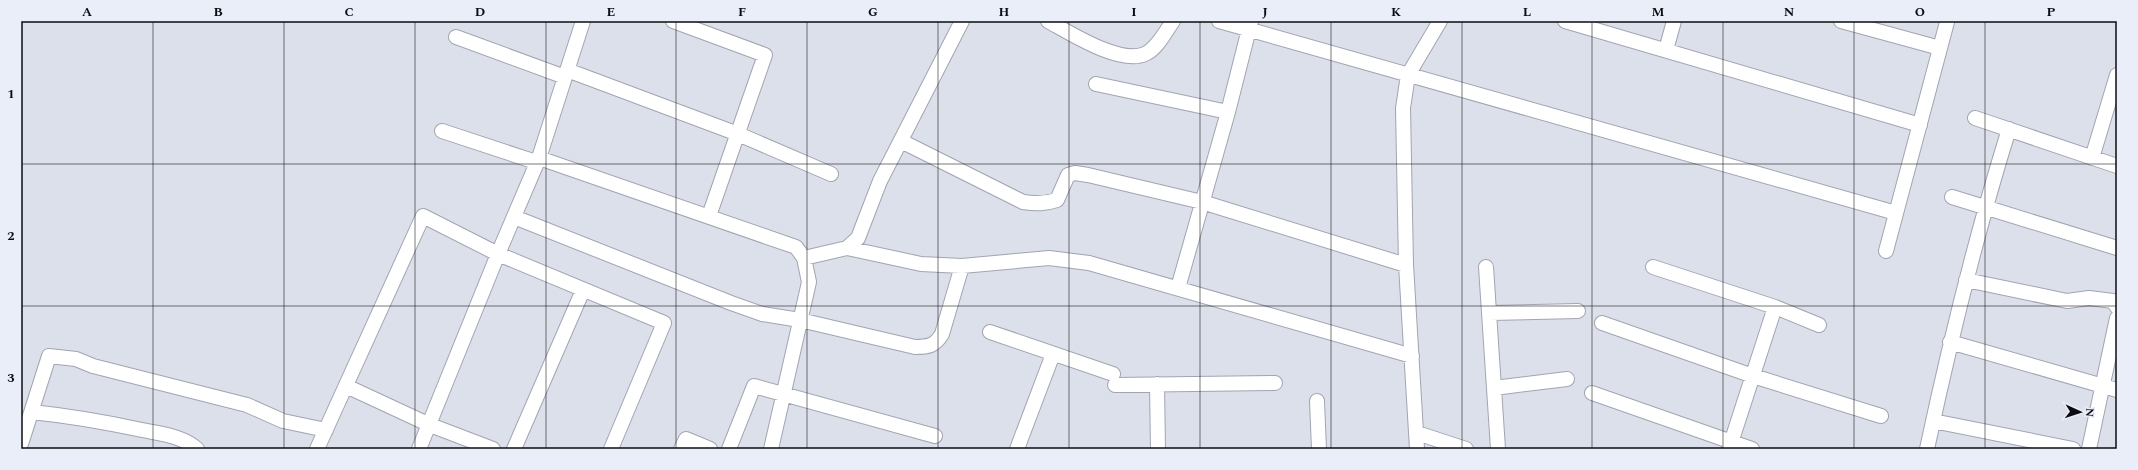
<svg xmlns="http://www.w3.org/2000/svg" width="2138" height="470" font-family="Spectral,serif">
	<style>
		.lines { fill: none; stroke-linecap: round; stroke-linejoin: round }
		.street-casing { stroke: #a1a5af; stroke-width: 16 }
		.street { stroke: #fff; stroke-width: 14 }
		.grid { fill: none; stroke: #0b0c10; stroke-width: 1; stroke-opacity: 0.55 }
		.neatline { fill: none; stroke: #0b0c10; stroke-width: 1.5 }
		.grid-label { font-size: 13px; text-anchor: middle; font-weight: bold; fill: #0b0c10 }
	</style>
	<rect width="100%" height="100%" fill="#dce0eb"/>
	<g class="lines">
		<g class="street-casing">
			<path id="street" d="M 673,21 L 765,55 L 709,216
				M 1048,21 C 1070,33 1120,65 1145,54 C 1157,49 1166,31 1173,21
				M 1219,21 L 1896,213
				M 1565,21 L 1920,125
				M 1841,21 L 1940,48
				M 456,37 L 565,77
				M 1666,50 L 1674,21
				M 567,70 L 738,134 L 831,174
				M 1096,84 L 1228,112
				M 1975,118 L 2117,166
				M 442,131 L 536,162
				M 901,141 L 1023,202 C 1036,204 1045,204 1057,200 L 1068,175 L 1075,173 L 1088,175 L 1202,202 L 1406,265
				M 539,158 L 796,247 L 804,258 L 809,282 L 771,449
				M 2092,158 L 2117,75
				M 1952,197 L 2117,248
				M 514,217 L 731,303 L 762,314 L 800,320 L 915,347 C 928,347 935,346 942,334 L 962,266
				M 847,248 L 921,264 L 962,266 L 1049,258 L 1089,263 L 1412,356
				M 1886,251 L 1947,22
				M 804,258 L 847,248 L 858,238 L 880,181 L 962,21
				M 1486,267 L 1498,449
				M 1653,267 L 1775,307 L 1819,325
				M 1966,280 L 2067,301 L 2089,298 L 2113,301 L 2117,307
				M 1178,288 L 1228,112 L 1251,21
				M 1489,313 L 1578,311
				M 1602,323 L 1753,376 L 1881,416
				M 990,332 L 1113,374
				M 1950,342 L 2117,390
				M 1157,384 L 1158,449
				M 1115,385 L 1275,383
				M 346,386 L 430,425 L 493,449
				M 1494,388 L 1567,379
				M 1592,393 L 1752,449
				M 1317,401 L 1319,449
				M 32,412 C 70,416 105,422 142,430 C 161,434 183,436 197,449
				M 1933,421 L 2073,449
				M 1417,433 L 1466,449
				M 21,444 L 49,356 L 76,359 L 93,366 L 247,405 L 283,421 L 326,430
				M 317,449 L 423,216 L 498,254 L 664,323 L 611,449
				M 419,449 L 498,254 L 539,158 L 583,21
				M 514,449 L 583,290
				M 681,449 L 686,439 L 710,449
				M 729,449 L 754,386 L 935,436
				M 1017,449 L 1053,354
				M 1417,449 L 1406,265 L 1403,108 L 1408,75 L 1440,21
				M 1729,449 L 1775,307
				M 1927,449 C 1950,341 1976,235 2009,129
				M 2089,449 L 2117,318"/>
		</g>
		<use href="#street" class="street"/>
	</g>
	<path class="grid" d="M 153,21 L 153,449M 284,21 L 284,449M 415,21 L 415,449M 546,21 L 546,449M 676,21 L 676,449M 807,21 L 807,449M 938,21 L 938,449M 1069,21 L 1069,449M 1200,21 L 1200,449M 1331,21 L 1331,449M 1462,21 L 1462,449M 1592,21 L 1592,449M 1723,21 L 1723,449M 1854,21 L 1854,449M 1985,21 L 1985,449M 21,164 L 2117,164M 21,306 L 2117,306"/>
	<rect width="2138" height="470" fill="none" stroke="#e9eef9" stroke-width="44"/>
	<g transform="translate(2080 412) rotate(93)" stroke="#e9eef9" stroke-width="3" paint-order="stroke">
	<path d="M0-3L7 15L0 10L-7 15Z" fill="#0b0c10"/>
	<text y="-6" font-size="11" font-weight="bold" text-anchor="middle" fill="#0b0c10">N</text>
	</g>
	<rect x="22" y="22" width="2094" height="426" class="neatline"/>
	<g class="grid-label">
		<text x="87" y="16">A</text>
		<text x="218" y="16">B</text>
		<text x="349" y="16">C</text>
		<text x="480" y="16">D</text>
		<text x="611" y="16">E</text>
		<text x="742" y="16">F</text>
		<text x="873" y="16">G</text>
		<text x="1004" y="16">H</text>
		<text x="1134" y="16">I</text>
		<text x="1265" y="16">J</text>
		<text x="1396" y="16">K</text>
		<text x="1527" y="16">L</text>
		<text x="1658" y="16">M</text>
		<text x="1789" y="16">N</text>
		<text x="1920" y="16">O</text>
		<text x="2051" y="16">P</text>
		<text x="11" y="98">1</text>
		<text x="11" y="240">2</text>
		<text x="11" y="382">3</text>
	</g>
</svg>
